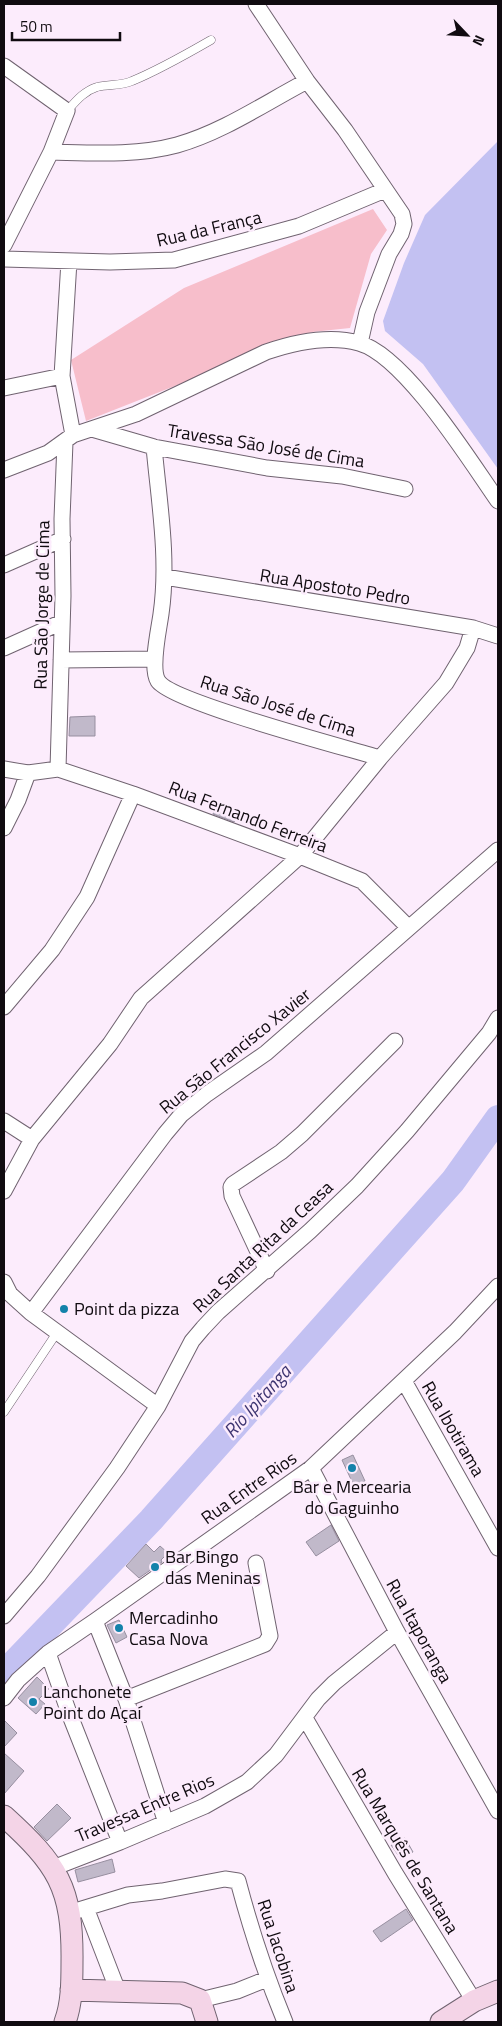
<svg xmlns="http://www.w3.org/2000/svg" width="502" height="2026" font-family="'Titillium Web',sans-serif">
	<rect width="100%" height="100%" fill="#fcecfc"/>
	<!-- grass -->
	<path fill="#f7becb" d="M373 209 387 230 371 254 350 328 312 332 86 421 71 360 184 288Z"/>
	<!-- water -->
	<path fill="#c3c1f2" d="M498 141V469L423 364 385 331 383 321 404 263 425 215Z"/>
	<g fill="none" stroke-linecap="round" stroke-linejoin="round">
		<!-- river -->
		<path stroke="#c3c1f2" stroke-width="26" d="M4 1673 151 1520 453 1181 498 1118"/>
	</g>
	<!-- building -->
	<path fill="#c1b9ca" stroke="#978fa0" d="M95 716V736H69L70 717Z
		M217 802 239 810 234 822 213 814Z
		M353 1455 365 1481 354 1486 342 1460Z
		M331 1525 339 1541 316 1556 306 1542Z
		M146 1544 154 1552 160 1546 168 1553 161 1560 162 1562 139 1578 126 1566Z
		M119 1620 127 1637 116 1643 107 1625Z
		M37 1677 49 1689 39 1699 45 1704 36 1714 18 1698Z
		M4 1720 17 1733 4 1747Z
		M4 1753 24 1771 4 1794Z
		M57 1804 71 1818 47 1841 34 1827Z
		M405 1838 413 1852 401 1859 391 1845Z
		M112 1859 115 1872 78 1882 75 1870Z
		M406 1909 413 1920 381 1942 373 1931Z"/>
	<g fill="none" stroke-linecap="round" stroke-linejoin="round">
		<!-- lane casing -->
		<g stroke="#706370" stroke-width="9">
			<path id="lane" d="M67 111C76 101 84 91 97 87 109 84 121 86 132 81 159 70 185 55 211 40
				M4 1412 58 1331"/>
		</g>
		<!-- street casing -->
		<g stroke="#706370" stroke-width="17">
			<path id="street" d="M256 4 307 81 345 130 402 214 404 224 401 234 389 254 367 312 360 343
				M4 66 67 111 51 152 4 245
				M51 152C93 153 136 156 177 145 223 132 265 103 307 81
				M4 259 110 262 174 260 299 226 385 190
				M69 261 62 376 73 435
				M4 388 62 376
				M92 429 154 447 267 468 342 476 405 489
				M154 447C159 502 169 559 161 614 159 629 150 668 158 681 171 702 347 748 380 758
				M4 470 48 453 73 435 136 414 266 352C295 342 330 335 359 343 405 356 470 461 498 501
				M4 565 63 539
				M165 577 473 628 498 636
				M4 648 62 622
				M61 660 155 659
				M4 769 28 773 58 769 133 794 300 856 362 881 409 928
				M58 769 63 596 62 519 65 442
				M4 828 18 800 28 773
				M4 1007 52 950 87 897 133 794
				M4 1121 32 1139
				M4 1191 32 1139 110 1044 141 998 300 856 380 758 446 683 467 648 473 628
				M267 1271 232 1196 231 1187 233 1184 281 1152 302 1134 395 1041
				M4 1282 10 1294 31 1313 158 1406
				M31 1313 165 1134 181 1115 207 1094 266 1053 498 850
				M404 1381 498 1548
				M311 1468 397 1632 498 1811
				M4 1616 38 1576 117 1468 158 1406 192 1341 203 1328 218 1312 310 1231 357 1186 407 1131 489 1033 498 1018
				M95 1621 126 1699 166 1823
				M48 1653 69 1713 120 1842
				M4 1698 18 1680 48 1653 95 1621 311 1468 455 1332 498 1286
				M126 1699 265 1644 270 1636 269 1631 256 1563
				M305 1718 395 1873 474 2001
				M53 1868 120 1842 205 1806 247 1782 276 1755 318 1699 334 1683 397 1632
				M86 1908 118 1991
				M69 1913 128 1895 162 1891 225 1879 238 1881C251 1930 266 1976 285 2022
				M200 2000 237 1991 267 1979"/>
		</g>
		<!-- secondary casing -->
		<g stroke="#706370" stroke-width="23">
			<path id="secondary" d="M4 1816C57 1864 73 1887 72 1962 72 1982 72 2003 65 2022
				M71 1990 182 1993 200 2000 207 2022
				M441 2022 474 2001 498 1991"/>
		</g>
		<!-- lane -->
		<use href="#lane" stroke="#fff" stroke-width="8"/>
		<!-- street -->
		<use href="#street" stroke="#fff" stroke-width="15"/>
		<!-- secondary -->
		<use href="#secondary" stroke="#f4d4e7" stroke-width="21"/>
	</g>
	<!-- markers -->
	<g fill="#1382aa" stroke="#fcecfc" stroke-width="2">
		<circle cx="64" cy="1309" r="5"/>
		<circle cx="352" cy="1468" r="5"/>
		<circle cx="155" cy="1567" r="5"/>
		<circle cx="119" cy="1628" r="5"/>
		<circle cx="33" cy="1702" r="5"/>
	</g>
	<g text-anchor="middle" stroke-width="5" stroke-linejoin="round" paint-order="stroke">
		<!-- street labels -->
		<g font-size="18" fill="#100b10" stroke="#fcecfc">
			<text transform="translate(209 229) rotate(-13)" y="6">Rua da França</text>
			<text transform="translate(266 446) rotate(9)" y="6">Travessa São José de Cima</text>
			<text transform="translate(335 587) rotate(9)" y="6">Rua Apostoto Pedro</text>
			<text transform="translate(42 605) rotate(-89)" y="6">Rua São Jorge de Cima</text>
			<text transform="translate(278 706) rotate(18)" y="6">Rua São José de Cima</text>
			<text transform="translate(248 817) rotate(21)" y="6">Rua Fernando Ferreira</text>
			<text transform="translate(235 1051) rotate(-39)" y="6">Rua São Francisco Xavier</text>
			<text transform="translate(263 1247) rotate(-43)" y="6">Rua Santa Rita da Ceasa</text>
			<text transform="translate(453 1429) rotate(60)" y="6">Rua Ibotirama</text>
			<text transform="translate(249 1488) rotate(-35)" y="6">Rua Entre Rios</text>
			<text transform="translate(419 1631) rotate(61)" y="6">Rua Itaporanga</text>
			<text transform="translate(145 1808) rotate(-23)" y="6">Travessa Entre Rios</text>
			<text transform="translate(405 1851) rotate(59)" y="6">Rua Marquês de Santana</text>
			<text transform="translate(278 1946) rotate(72)" y="6">Rua Jacobina</text>
		</g>
		<!-- poi labels -->
		<g font-size="18" fill="#100b10" stroke="#fcecfc" text-anchor="start">
			<text x="74" y="1315">Point da pizza</text>
			<text x="352" y="1493" text-anchor="middle">Bar e Mercearia<tspan x="352" dy="21">do Gaguinho</tspan></text>
			<text x="165" y="1563">Bar Bingo<tspan x="165" dy="21">das Meninas</tspan></text>
			<text x="129" y="1624">Mercadinho<tspan x="129" dy="21">Casa Nova</tspan></text>
			<text x="43" y="1698">Lanchonete<tspan x="43" dy="21">Point do Açaí</tspan></text>
		</g>
		<!-- water labels -->
		<g font-size="19" font-style="italic" fill="#3e3571" stroke="#fcecfc">
			<text transform="translate(257 1401) rotate(-48)" y="7">Rio Ipitanga</text>
		</g>
	</g>
	<!-- border -->
	<rect width="502" height="2026" fill="none" stroke="#100b10" stroke-width="10"/>
	<!-- north arrow -->
	<g transform="translate(467 35) rotate(115)" stroke="#fcecfc" stroke-width="4" paint-order="stroke">
	<path d="M0-4L9 19L0 12L-9 19Z" fill="#100b10"/>
	<text y="-8" font-size="14" font-weight="bold" text-anchor="middle" fill="#100b10">N</text>
	</g>
	<!-- scale -->
	<path d="M12 32v8h108v-8" fill="none" stroke="#100b10" stroke-width="2.5"/>
	<text x="20" y="32" font-size="15" fill="#100b10" stroke="#fcecfc" stroke-width="4" paint-order="stroke">50 m</text>
</svg>
